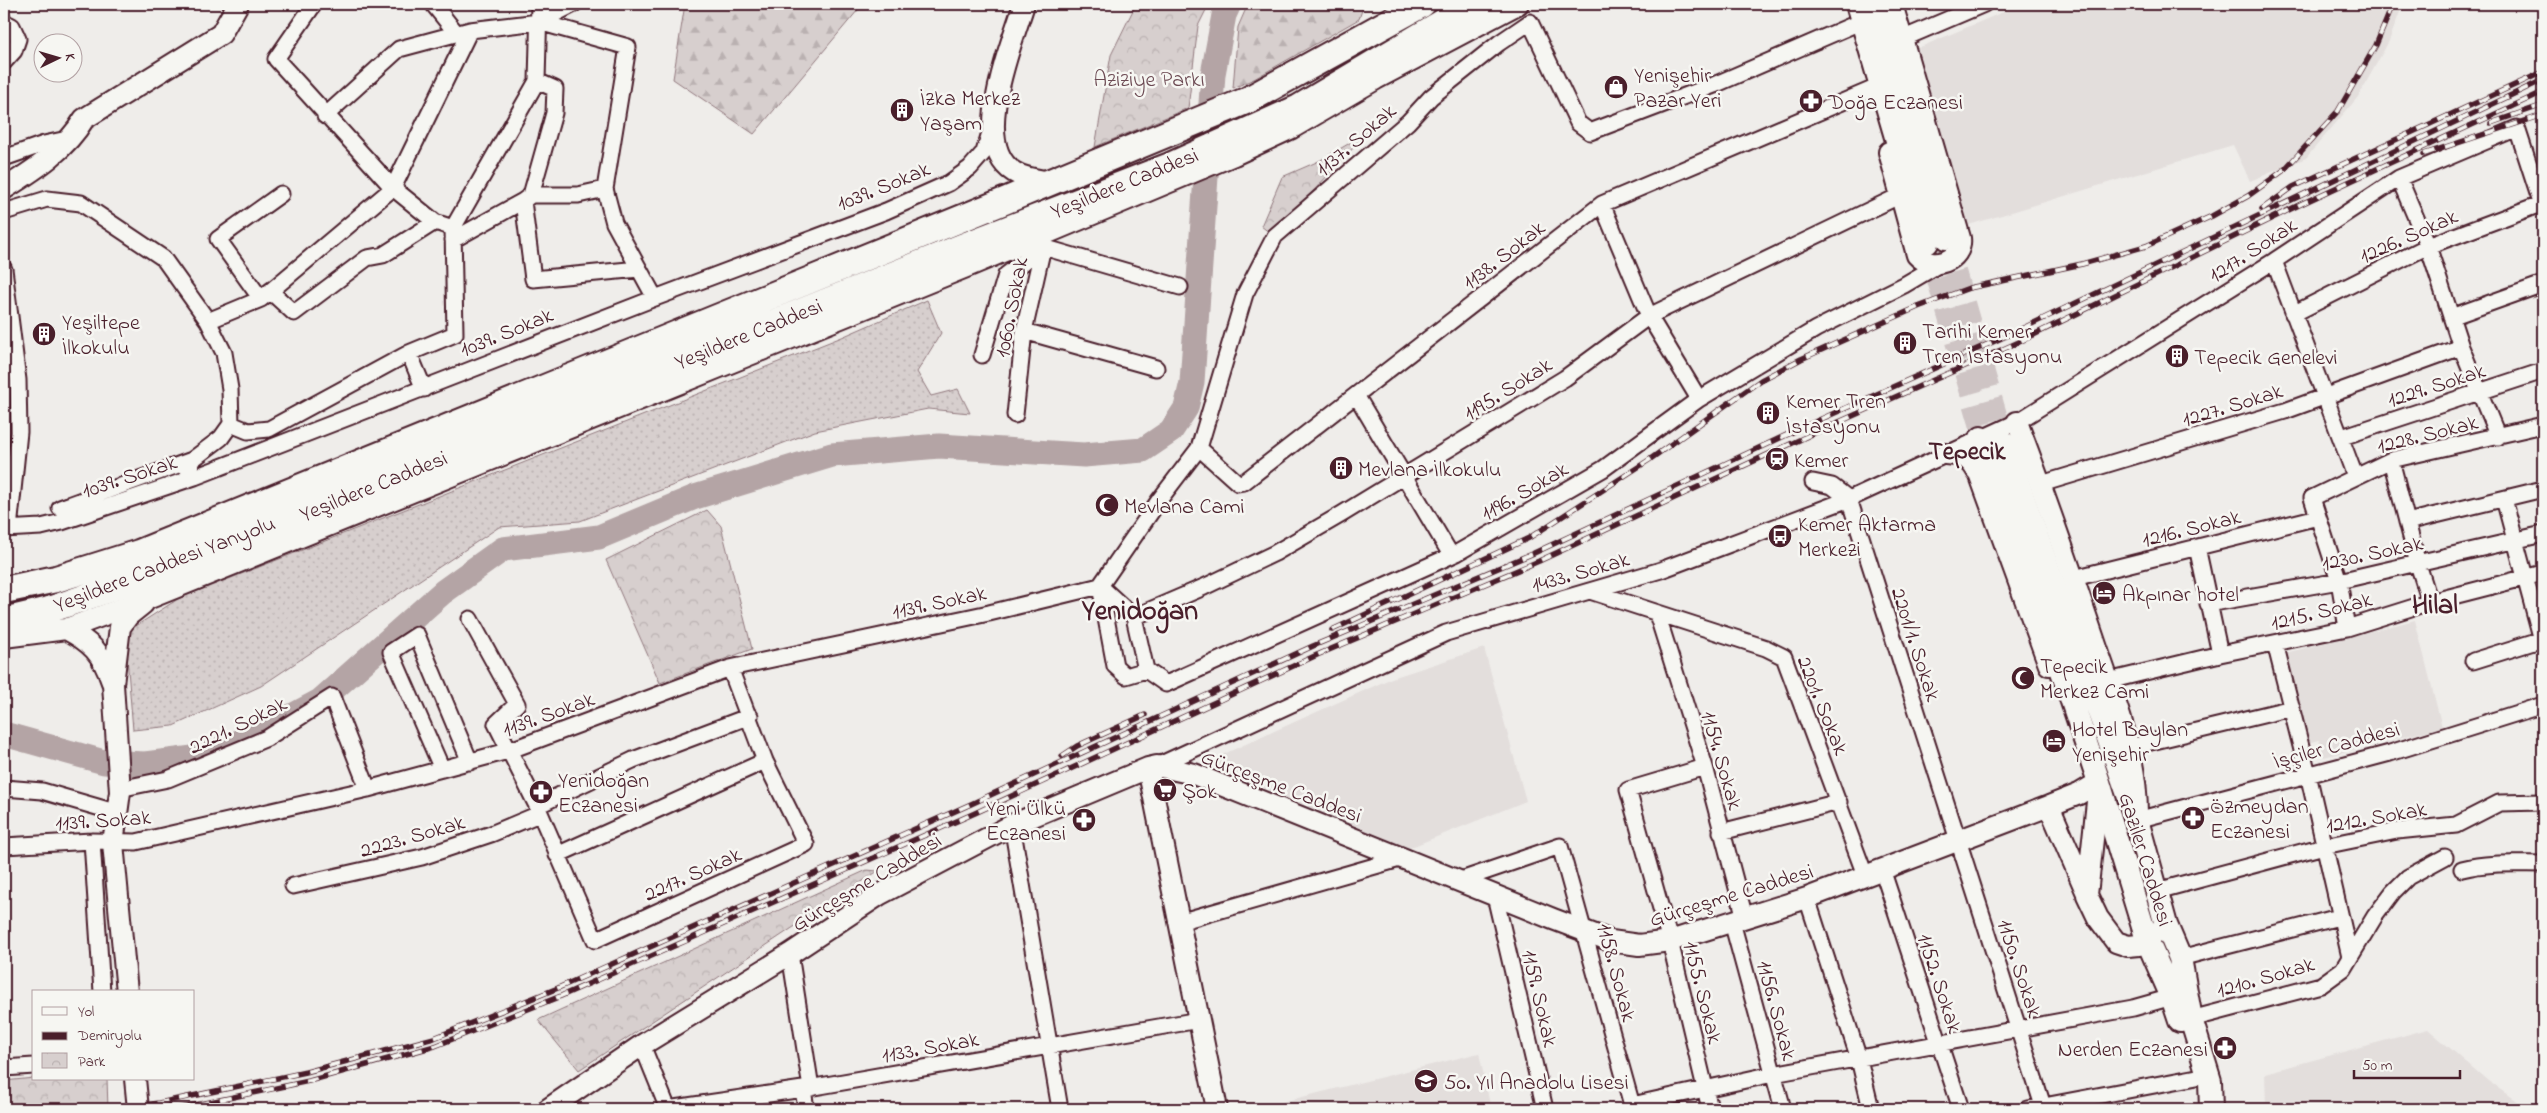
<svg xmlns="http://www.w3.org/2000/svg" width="2547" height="1113" font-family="'Indie Flower',sans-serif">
	<defs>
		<pattern id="grass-dots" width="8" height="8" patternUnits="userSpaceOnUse" patternTransform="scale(1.25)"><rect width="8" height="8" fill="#d7cfce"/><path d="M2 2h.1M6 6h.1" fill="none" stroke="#bab1b1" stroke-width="1.8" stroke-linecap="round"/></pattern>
		<pattern id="forest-firs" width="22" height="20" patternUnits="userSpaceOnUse" patternTransform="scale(1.25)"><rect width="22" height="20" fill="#d7cfce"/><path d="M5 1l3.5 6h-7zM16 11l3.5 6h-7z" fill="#bab1b1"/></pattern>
		<pattern id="park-crowns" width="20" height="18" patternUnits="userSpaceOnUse" patternTransform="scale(1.25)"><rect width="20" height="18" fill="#d7cfce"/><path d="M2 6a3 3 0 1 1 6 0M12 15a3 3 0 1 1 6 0" fill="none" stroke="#bab1b1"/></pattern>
	</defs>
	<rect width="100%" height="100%" fill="#efedea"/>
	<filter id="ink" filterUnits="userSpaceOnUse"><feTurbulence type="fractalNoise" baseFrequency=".02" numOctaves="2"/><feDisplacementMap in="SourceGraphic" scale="10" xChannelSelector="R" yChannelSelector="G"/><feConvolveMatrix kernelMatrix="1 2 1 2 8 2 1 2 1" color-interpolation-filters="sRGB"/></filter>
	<g filter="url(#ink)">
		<!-- built -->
		<path fill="#e3dedc" d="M2022 4H2403L2389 41 2358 97 2306 158 2250 181 2233 145 1962 227 1918 48Z
			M2415 620 2442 727 2324 757 2319 740 2307 743 2285 653Z
			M1484 648 1526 801 1409 848 1204 763 1392 678Z
			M2428 1029 2488 1081 2522 1105H2543V1109H2266L2265 1073Z
			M1479 1053 1491 1109H1254Z"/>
		<!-- grass -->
		<path fill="url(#grass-dots)" stroke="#90777c" d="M927 300 941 333 917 372 931 396 958 389 970 413 928 409 815 431 580 521 499 527 261 686 173 726 133 730 125 633 178 599 842 337Z"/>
		<!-- forest -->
		<path fill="url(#forest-firs)" stroke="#90777c" d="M685 4H863L754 134 673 79Z
			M1248 4H1364L1359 19 1254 79 1233 88 1238 27Z"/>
		<!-- park -->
		<path fill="url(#park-crowns)" stroke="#90777c" d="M1136 4H1209L1198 26 1188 108 1095 147 1111 55Z
			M1367 133 1317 187 1270 233 1261 226 1282 177 1319 161Z
			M707 510 721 526 752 649 660 683 606 560Z
			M867 870 878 871 579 1070 538 1020Z
			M34 1078 107 1079 108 1109H4V1081Z"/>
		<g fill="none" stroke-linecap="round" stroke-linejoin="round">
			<!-- river -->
			<path stroke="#b4a4a5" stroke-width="25" d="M4 734 104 762 145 764 201 757 260 733 320 701 443 592 503 549 599 537 695 497 832 455 939 446 1084 455 1143 450 1171 431 1186 408 1192 382 1213 74 1224 15 1229 4"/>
			<!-- primary-tunnel -->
			<path stroke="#cec4c4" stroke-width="22" stroke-dasharray="22 11" stroke-linecap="butt" d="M1946 240 2004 443
				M1928 246 1987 447"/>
			<!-- street casing -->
			<g stroke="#4a1f2b" stroke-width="19">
				<path id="street" d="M314 4 276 59 393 188 435 222 453 228
					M433 4 457 34
					M4 22 12 26 18 39 14 51 4 62
					M539 22 574 4
					M1902 39 1984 4
					M325 116 399 49 470 30 539 22 628 47 605 189 614 223 655 298
					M4 158 44 144 72 138
					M2399 178 2428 246 2461 347 2498 437
					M605 189 578 195H531L523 201 533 279 639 269
					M531 195 554 113 555 89 537 81
					M1602 204 1649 316 1699 399
					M4 212 47 199 81 203 163 258 208 321 224 353 230 389 231 424 221 438 192 460 187 480
					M453 240 523 201
					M1043 247 1180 287
					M2274 261 2355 476
					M4 269 18 380 19 432 9 529
					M270 291 294 313 367 258 383 255 435 222
					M261 299 218 239 281 194
					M2293 314 2428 246 2543 203
					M2451 317 2543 284
					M208 321 261 299 393 188 470 30
					M1024 331 1156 368
					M982 355 1006 275 1043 247
					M424 389 409 353 455 334 453 228 537 81 539 4
					M1356 395 1451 555
					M1015 415 1024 331 1043 247
					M231 424 248 431 269 429 409 353
					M2342 437 2543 371
					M1199 448 1238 483 1244 482 1602 204 1873 89
					M2391 460 2418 564 2430 602
					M1813 482 1832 486 1849 499 2044 1109
					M2041 484 2285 411 2461 347
					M2504 499 2543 644
					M60 508 192 460
					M2407 522 2543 489
					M4 529 41 527 62 522 195 477 655 298 886 211 949 183 970 168 984 152 992 126
					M2197 547 2220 654
					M2074 578 2318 517
					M1590 591 1766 648 1784 657 1865 875
					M2208 604 2339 581 2543 534
					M1657 614 1705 767 1745 918
					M1134 617 1204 587 1275 553 1342 514 1565 378 1649 316 1901 195
					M470 619 517 704 496 724 537 806 595 940 806 844 765 761 730 668
					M2347 628 2339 581 2312 498 2391 460 2543 425
					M2275 643 2308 774 2350 957
					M2473 661 2543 639
					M1146 670 1134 617 1100 586 1160 499 1199 448 1245 294 1275 236 1408 122 1431 97 1499 43 1530 22 1578 123 1590 132 1714 85 1853 25
					M1146 670 1166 684 1457 553 1603 469 1699 399 1816 329 1904 285 1943 262
					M2108 681 2220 654 2347 628 2430 602 2543 573
					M2130 747 2292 708
					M1157 766 1446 633 1661 570 1849 499 2017 422 2274 261 2399 178 2517 128 2543 208
					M1705 767 1628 790 1670 941 1710 1109
					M442 769 391 652 417 635 470 762
					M4 788 42 791 118 813
					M120 792 124 788 168 779 267 738 332 697 368 789
					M537 806 633 760 750 716
					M2137 820 2390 753 2543 705
					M1012 825 1060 1109
					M1721 832 1839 802
					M92 841 102 992
					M4 846 92 841 136 842 368 789 508 751 730 668 989 613 1100 586 1115 666 1126 676 1146 670
					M557 855 765 761
					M1882 869 1961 1109
					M2462 869C2488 862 2516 864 2543 864
					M1458 881 1560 846 1633 1109
					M293 886 422 857 491 834 539 814
					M2157 891 2324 846 2397 831 2456 825 2499 803 2543 802
					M1495 896 1545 1109
					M1807 898 1859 1059 1871 1109
					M1179 922 1403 858
					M1732 922 1783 1109
					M790 954 811 1088
					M2180 958 2339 917
					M2191 1019 2321 985 2343 969 2375 916 2393 892 2408 877 2445 857
					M642 1045 668 1109
					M4 1068 34 1066
					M803 1089 806 1109
					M1632 1105 1773 1074 2133 1008 2172 997
					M667 1109 803 1089 1199 1020
					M2028 1109 2197 1077"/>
			</g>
			<!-- secondary casing -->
			<g stroke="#4a1f2b" stroke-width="24">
				<path id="secondary" d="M1024 4C1012 44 969 144 1014 172 1025 179 1039 180 1051 182
					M1889 152 1917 255C1932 272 1963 261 1960 238L1892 4
					M4 189C34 170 65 151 84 119L221 34 238 4
					M2017 422C2046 497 2072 574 2098 651 2116 704 2137 756 2137 813
					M1981 437 1972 446V454L2049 665
					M1945 454C1962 455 1968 456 1977 471
					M66 629C92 643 102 653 112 682
					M4 637 66 629 150 598 969 266 1234 155 1292 128 1376 79 1518 4
					M1148 768 1217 1109
					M2099 783 2087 895 2098 918 2116 942 2128 946 2139 945 2158 931
					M2086 891 2049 806 2079 794 2099 782
					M127 992 113 843 120 792 113 684 120 627 128 616 143 604
					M548 1109 642 1045 790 954 879 895 1012 825 1148 768 1157 766 1194 774 1553 919 1611 941 1639 945 1670 941 1807 898 2049 806"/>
			</g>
			<!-- primary casing -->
			<g stroke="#4a1f2b" stroke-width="26">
				<path id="primary" d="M1857 4 1927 243
					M1877 4 1946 238
					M2004 443 2137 820 2166 925 2180 958 2191 1019 2210 1081 2211 1109
					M1987 447 2099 782 2147 940 2172 997 2180 1021"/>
			</g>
			<!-- highway casing -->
			<g stroke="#4a1f2b" stroke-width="30">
				<path id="highway" d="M4 590 56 579 139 553 1007 200 1248 100 1422 4
					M4 621 46 611 158 572 964 246 1170 166 1299 108 1474 4"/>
			</g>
			<!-- street -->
			<use href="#street" stroke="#f6f6f2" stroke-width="15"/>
			<!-- secondary -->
			<use href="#secondary" stroke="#f6f6f2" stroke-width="20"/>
			<!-- primary -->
			<use href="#primary" stroke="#f6f6f2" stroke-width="22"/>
			<!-- highway -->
			<use href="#highway" stroke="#f6f6f2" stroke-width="26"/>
			<!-- rail casing -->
			<g stroke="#4a1f2b" stroke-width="5.5">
				<path id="rail" d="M2491 123 2543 105
					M2424 154 2543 115
					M2262 209 2293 187 2543 72
					M1332 630 1529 538 1649 460 1761 380 1801 359 1918 307 1969 288 2082 264 2146 246 2212 216 2248 196 2284 170 2338 111 2376 45 2393 4
					M1062 756 1077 746 1145 715
					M113 1109 159 1103 306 1072 434 1038 558 988 971 804 1313 646 1534 553 1808 425 2015 332 2543 80
					M177 1109 309 1081 435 1046 561 996 975 813 1317 655 1539 561 1812 434 2019 342 2301 204 2543 92"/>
			</g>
			<!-- rail -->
			<use href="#rail" stroke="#f6f6f2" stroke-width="4" stroke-dasharray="11" stroke-linecap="butt"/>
			<!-- secondary-bridge casing -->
			<g stroke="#4a1f2b" stroke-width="24" stroke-linecap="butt">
				<path id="secondary-bridge" d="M135 1079 138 1109"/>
			</g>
			<!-- secondary-bridge -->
			<use href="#secondary-bridge" stroke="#f6f6f2" stroke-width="20"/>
		</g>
	</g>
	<!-- icons -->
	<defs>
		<g id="shop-disc" transform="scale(1.25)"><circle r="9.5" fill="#4a1f2b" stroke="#f6f6f2"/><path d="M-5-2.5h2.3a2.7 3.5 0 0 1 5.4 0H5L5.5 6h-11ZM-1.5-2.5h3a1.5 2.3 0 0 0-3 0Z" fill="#fff"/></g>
		<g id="pharmacy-disc" transform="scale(1.25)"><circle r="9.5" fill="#4a1f2b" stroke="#f6f6f2"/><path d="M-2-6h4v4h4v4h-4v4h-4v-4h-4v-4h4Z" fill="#fff"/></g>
		<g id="building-disc" transform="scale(1.25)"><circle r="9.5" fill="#4a1f2b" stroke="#f6f6f2"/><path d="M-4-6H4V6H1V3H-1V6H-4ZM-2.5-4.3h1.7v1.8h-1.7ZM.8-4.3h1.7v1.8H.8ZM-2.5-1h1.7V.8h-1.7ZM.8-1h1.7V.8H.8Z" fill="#fff"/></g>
		<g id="station-disc" transform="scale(1.25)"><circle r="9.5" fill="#4a1f2b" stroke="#f6f6f2"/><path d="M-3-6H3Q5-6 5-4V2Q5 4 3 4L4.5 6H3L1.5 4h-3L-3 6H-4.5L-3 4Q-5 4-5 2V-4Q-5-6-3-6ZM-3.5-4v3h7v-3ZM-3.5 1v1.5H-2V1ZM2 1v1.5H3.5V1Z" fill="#fff"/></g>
		<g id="mosque-disc" transform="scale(1.25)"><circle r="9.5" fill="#4a1f2b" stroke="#f6f6f2"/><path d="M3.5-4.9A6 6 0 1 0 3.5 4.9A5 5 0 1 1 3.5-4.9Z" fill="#fff"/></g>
		<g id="bus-disc" transform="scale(1.25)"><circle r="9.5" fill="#4a1f2b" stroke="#f6f6f2"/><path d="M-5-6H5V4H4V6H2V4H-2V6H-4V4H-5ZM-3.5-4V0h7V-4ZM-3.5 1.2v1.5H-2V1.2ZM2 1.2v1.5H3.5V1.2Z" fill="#fff"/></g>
		<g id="hotel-disc" transform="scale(1.25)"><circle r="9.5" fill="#4a1f2b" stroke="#f6f6f2"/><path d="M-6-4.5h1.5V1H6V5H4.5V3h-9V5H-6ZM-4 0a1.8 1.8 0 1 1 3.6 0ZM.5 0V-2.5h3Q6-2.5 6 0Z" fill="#fff"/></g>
		<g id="supermarket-disc" transform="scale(1.25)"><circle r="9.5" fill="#4a1f2b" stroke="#f6f6f2"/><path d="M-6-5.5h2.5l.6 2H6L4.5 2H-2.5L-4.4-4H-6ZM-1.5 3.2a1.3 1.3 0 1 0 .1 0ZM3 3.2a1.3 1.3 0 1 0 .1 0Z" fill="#fff"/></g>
		<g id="school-disc" transform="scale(1.25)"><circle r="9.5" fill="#4a1f2b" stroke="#f6f6f2"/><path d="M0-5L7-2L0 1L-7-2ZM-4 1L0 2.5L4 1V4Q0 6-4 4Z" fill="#fff"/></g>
	</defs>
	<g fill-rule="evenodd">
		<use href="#shop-disc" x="1616" y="87"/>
		<use href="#pharmacy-disc" x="1811" y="101"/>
		<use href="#building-disc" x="902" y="110"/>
		<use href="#building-disc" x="44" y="334"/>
		<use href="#building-disc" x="1905" y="343"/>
		<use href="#building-disc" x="2177" y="356"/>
		<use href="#building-disc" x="1768" y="413"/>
		<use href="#station-disc" x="1777" y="459"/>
		<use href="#building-disc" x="1341" y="468"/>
		<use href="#mosque-disc" x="1107" y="505"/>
		<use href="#bus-disc" x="1780" y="536"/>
		<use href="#hotel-disc" x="2104" y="593"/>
		<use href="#mosque-disc" x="2023" y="678"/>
		<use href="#hotel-disc" x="2054" y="741"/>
		<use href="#supermarket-disc" x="1165" y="790"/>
		<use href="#pharmacy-disc" x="541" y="792"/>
		<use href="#pharmacy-disc" x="2193" y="818"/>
		<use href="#pharmacy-disc" x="1084" y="820"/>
		<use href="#pharmacy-disc" x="2225" y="1048"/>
		<use href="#school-disc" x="1426" y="1081"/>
	</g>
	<g text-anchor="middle" stroke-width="5" stroke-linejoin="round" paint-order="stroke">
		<!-- poi labels -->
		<g font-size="22" fill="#4a1f2b" stroke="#f6f6f2" text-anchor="start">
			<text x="1634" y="82">Yenişehir<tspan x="1634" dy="25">Pazar Yeri</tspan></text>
			<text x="920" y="105">İzka Merkez<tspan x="920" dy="25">Yaşam</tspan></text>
			<text x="1828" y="109">Doğa Eczanesi</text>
			<text x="62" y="329">Yeşiltepe<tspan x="62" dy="25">İlkokulu</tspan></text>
			<text x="1922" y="338">Tarihi Kemer<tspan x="1922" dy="25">Tren İstasyonu</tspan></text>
			<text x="2194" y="364">Tepecik Genelevi</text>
			<text x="1786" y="408">Kemer Tren<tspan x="1786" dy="25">İstasyonu</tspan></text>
			<text x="1794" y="467">Kemer</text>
			<text x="1358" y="476">Mevlana İlkokulu</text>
			<text x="1124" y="513">Mevlana Cami</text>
			<text x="1798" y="531">Kemer Aktarma<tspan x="1798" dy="25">Merkezi</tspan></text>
			<text x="2122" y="601">Akpınar hotel</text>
			<text x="2040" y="673">Tepecik<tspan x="2040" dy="25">Merkez Cami</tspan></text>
			<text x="2072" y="736">Hotel Baylan<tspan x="2072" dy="25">Yenişehir</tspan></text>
			<text x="558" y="787">Yenidoğan<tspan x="558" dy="25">Eczanesi</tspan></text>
			<text x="1182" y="798">Şok</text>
			<text x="2210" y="813">Özmeydan<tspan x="2210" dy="25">Eczanesi</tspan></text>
			<text x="1066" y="815" text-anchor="end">Yeni Ülkü<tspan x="1066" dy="25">Eczanesi</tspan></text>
			<text x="2208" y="1056" text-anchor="end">Nerden Eczanesi</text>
			<text x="1444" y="1089">50. Yıl Anadolu Lisesi</text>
		</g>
		<!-- park labels -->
		<g font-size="22" fill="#6d4b54" stroke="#f6f6f2">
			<text x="1149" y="86">Aziziye Parkı</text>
		</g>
		<!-- street labels -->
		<g font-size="22" fill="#4a1f2b" stroke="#f6f6f2">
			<text transform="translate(1355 139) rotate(-41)" y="8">1137. Sokak</text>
			<text transform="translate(1124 182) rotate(-22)" y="8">Yeşildere Caddesi</text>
			<text transform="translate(883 185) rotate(-22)" y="8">1039. Sokak</text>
			<text transform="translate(2408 235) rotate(-24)" y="8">1226. Sokak</text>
			<text transform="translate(2252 249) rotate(-33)" y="8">1217. Sokak</text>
			<text transform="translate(1503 254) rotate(-38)" y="8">1138. Sokak</text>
			<text transform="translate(1010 307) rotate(-79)" y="8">1060. Sokak</text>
			<text transform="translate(506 331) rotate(-22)" y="8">1039. Sokak</text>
			<text transform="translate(748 333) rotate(-22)" y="8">Yeşildere Caddesi</text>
			<text transform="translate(2436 384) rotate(-18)" y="8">1229. Sokak</text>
			<text transform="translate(1507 388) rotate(-32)" y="8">1195. Sokak</text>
			<text transform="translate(2232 404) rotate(-17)" y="8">1227. Sokak</text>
			<text transform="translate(2427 433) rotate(-14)" y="8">1228. Sokak</text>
			<text transform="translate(129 475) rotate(-18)" y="8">1039. Sokak</text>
			<text transform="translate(373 485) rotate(-22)" y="8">Yeşildere Caddesi</text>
			<text transform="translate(1524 490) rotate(-30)" y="8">1196. Sokak</text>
			<text transform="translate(2191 527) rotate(-14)" y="8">1216. Sokak</text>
			<text transform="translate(2372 552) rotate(-12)" y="8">1230. Sokak</text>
			<text transform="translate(164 563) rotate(-21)" y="8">Yeşildere Caddesi Yanyolu</text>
			<text transform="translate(1580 571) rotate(-16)" y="8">1433. Sokak</text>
			<text transform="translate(939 601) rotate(-12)" y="8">1139. Sokak</text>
			<text transform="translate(2321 610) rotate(-14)" y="8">1215. Sokak</text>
			<text transform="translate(1917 644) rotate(72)" y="8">2201/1. Sokak</text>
			<text transform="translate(1824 705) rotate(68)" y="8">2201. Sokak</text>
			<text transform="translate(548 713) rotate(-20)" y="8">1139. Sokak</text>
			<text transform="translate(237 724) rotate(-26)" y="8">2221. Sokak</text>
			<text transform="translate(2336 744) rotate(-15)" y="8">İşçiler Caddesi</text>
			<text transform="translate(1723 760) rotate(74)" y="8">1154. Sokak</text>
			<text transform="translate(1282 785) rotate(21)" y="8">Gürçeşme Caddesi</text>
			<text transform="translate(2376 816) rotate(-10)" y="8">1212. Sokak</text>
			<text transform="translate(103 819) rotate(-4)" y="8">1139. Sokak</text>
			<text transform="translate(412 835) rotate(-16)" y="8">2223. Sokak</text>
			<text transform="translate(2147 859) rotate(73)" y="8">Gaziler Caddesi</text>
			<text transform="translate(692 873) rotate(-24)" y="8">2217. Sokak</text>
			<text transform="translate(866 881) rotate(-31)" y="8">Gürçeşme Caddesi</text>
			<text transform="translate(1731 894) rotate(-17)" y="8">Gürçeşme Caddesi</text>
			<text transform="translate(2021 968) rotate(72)" y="8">1150. Sokak</text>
			<text transform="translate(1618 972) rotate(75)" y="8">1158. Sokak</text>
			<text transform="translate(2265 976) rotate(-16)" y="8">1210. Sokak</text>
			<text transform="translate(1941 983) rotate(72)" y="8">1152. Sokak</text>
			<text transform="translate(1704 992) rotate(76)" y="8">1155. Sokak</text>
			<text transform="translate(1541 998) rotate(77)" y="8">1159. Sokak</text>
			<text transform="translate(1778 1010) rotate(75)" y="8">1156. Sokak</text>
			<text transform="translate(930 1046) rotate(-10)" y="8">1133. Sokak</text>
		</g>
		<!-- quarter labels -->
		<g font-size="25" font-weight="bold" fill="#4a1f2b" stroke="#f6f6f2">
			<text x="1967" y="459">Tepecik</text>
		</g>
		<!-- district labels -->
		<g font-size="28" font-weight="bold" fill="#4a1f2b" stroke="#f6f6f2">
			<text x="2435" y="613">Hilal</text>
			<text x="1140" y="619">Yenidoğan</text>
		</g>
	</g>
	<!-- margin -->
	<rect width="2547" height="1113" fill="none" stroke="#f6f6f2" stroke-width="20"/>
	<rect x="10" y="10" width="2527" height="1093" fill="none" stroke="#4a1f2b" stroke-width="2" filter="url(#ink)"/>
	<!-- legend -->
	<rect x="32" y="990" width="162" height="90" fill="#f6f6f2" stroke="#b1a0a2"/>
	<rect x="42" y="1007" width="25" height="8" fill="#f6f6f2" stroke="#b1a0a2"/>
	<text x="78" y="1016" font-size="15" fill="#4a1f2b">Yol</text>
	<rect x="42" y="1032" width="25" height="8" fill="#4a1f2b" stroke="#b1a0a2"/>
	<text x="78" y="1040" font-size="15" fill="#4a1f2b">Demiryolu</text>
	<rect x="42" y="1053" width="25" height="15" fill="url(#park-crowns)" stroke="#b1a0a2"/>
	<text x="78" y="1066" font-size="15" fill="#4a1f2b">Park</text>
	<!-- north arrow -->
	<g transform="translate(58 58) rotate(85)"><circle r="24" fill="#f6f6f2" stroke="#b1a0a2"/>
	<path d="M0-4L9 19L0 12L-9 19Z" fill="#4a1f2b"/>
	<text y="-8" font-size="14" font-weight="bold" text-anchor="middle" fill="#4a1f2b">K</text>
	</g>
	<!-- scale -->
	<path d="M2354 1070v8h106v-8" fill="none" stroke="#4a1f2b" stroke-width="2.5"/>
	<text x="2362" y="1070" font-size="15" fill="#4a1f2b" stroke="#f6f6f2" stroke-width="4" paint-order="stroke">50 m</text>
</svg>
